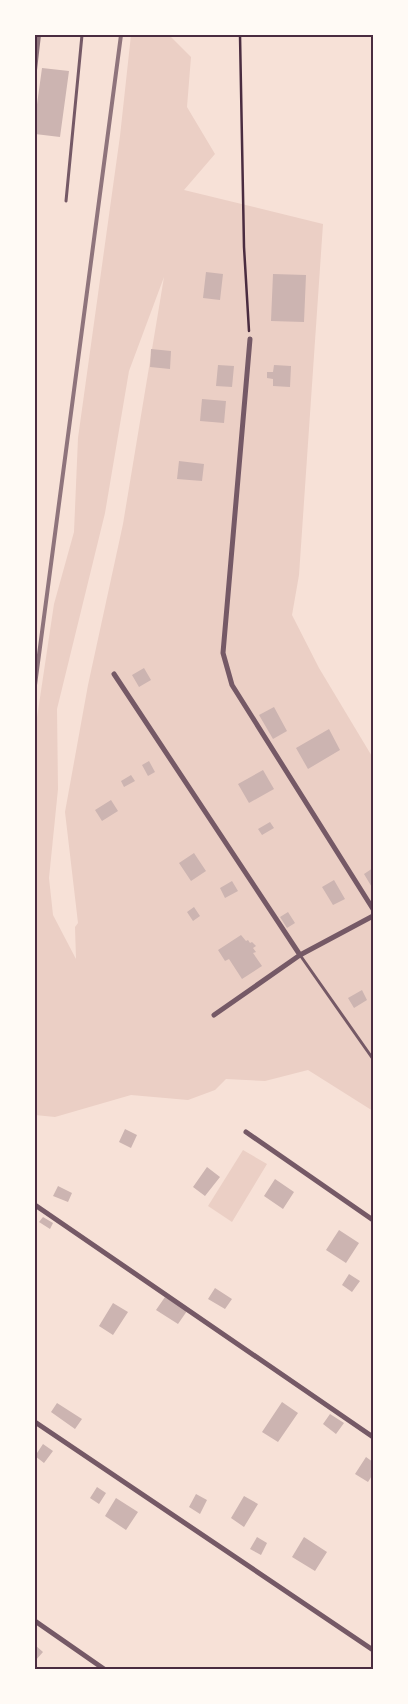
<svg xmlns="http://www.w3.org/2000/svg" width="408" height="1704" font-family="'Source Sans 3',sans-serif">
	<rect width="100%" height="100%" fill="#f7e1d7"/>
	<!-- green -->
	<path fill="#ebcfc5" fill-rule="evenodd" d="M131 35H169L191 57 187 107 215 154 184 190 323 224 299 575 292 615 319 668 373 758V1111L308 1070 265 1081 226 1079 215 1090 188 1100 131 1095 55 1117 35 1115V731L54 604 74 532 78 438 120 136ZM164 277 123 524 88 685 65 812 78 923 75 927 76 959 53 915 49 878 58 789 57 709 105 513 129 371Z
		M243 1150 267 1164 232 1222 208 1206Z"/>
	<!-- building -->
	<path fill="#ccb4b1" d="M42 68 69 71 60 137 35 134V119Z
		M206 272 223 274 220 300 203 298Z
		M273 274 306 275 304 322 271 321Z
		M151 349 171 351 170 369 150 367Z
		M218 365 234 366 232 387 216 386Z
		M274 365 291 366 290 387 273 386V379L267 378V372H273Z
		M202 399 226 401 224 423 200 421Z
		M179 461 204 464 202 481 177 479Z
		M144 668 151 680 139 687 132 675Z
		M274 707 287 731 273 739 259 715Z
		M329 729 340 750 308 769 296 748Z
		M149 761 155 772 148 776 142 765Z
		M263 770 274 789 249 803 238 784Z
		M131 775 135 781 124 787 121 781Z
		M111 800 118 811 102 821 95 810Z
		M270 822 274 828 262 835 258 829Z
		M194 853 206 871 191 881 179 863Z
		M373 868V889L364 874Z
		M334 880 345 899 333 905 322 887Z
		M232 881 238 891 225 898 220 888Z
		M194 907 200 916 193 921 187 912Z
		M288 912 295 923 287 928 280 917Z
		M241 935 246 941 248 940 250 943 252 942 256 946 253 948 256 952 253 953 262 966 242 979 229 959 225 961 218 950Z
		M362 990 367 1000 354 1008 348 998Z
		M125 1129 137 1135 131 1148 119 1142Z
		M207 1167 220 1177 205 1196 193 1187Z
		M275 1179 294 1192 283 1209 264 1196Z
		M58 1186 72 1193 68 1202 53 1196Z
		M43 1217 53 1223 50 1229 39 1222Z
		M339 1230 359 1243 346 1263 326 1250Z
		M349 1274 360 1281 352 1292 342 1285Z
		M215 1288 232 1299 225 1309 208 1299Z
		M165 1297 187 1311 178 1324 156 1310Z
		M113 1303 128 1312 113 1335 99 1326Z
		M282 1402 298 1413 278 1442 262 1432Z
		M57 1403 82 1419 75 1429 51 1412Z
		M330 1414 344 1423 336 1434 323 1424Z
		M43 1444 53 1451 44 1463 35 1456Z
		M366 1457 373 1462V1474L368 1482 355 1474Z
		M97 1487 106 1493 99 1504 90 1498Z
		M196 1494 207 1500 200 1514 189 1507Z
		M244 1496 258 1504 244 1527 231 1518Z
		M116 1498 138 1512 126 1530 105 1516Z
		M257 1537 267 1543 261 1555 250 1549Z
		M304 1537 327 1552 315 1571 292 1557Z
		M35 1645 43 1652 35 1661Z"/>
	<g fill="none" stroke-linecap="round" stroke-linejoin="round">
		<!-- path -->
		<path stroke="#4a2c40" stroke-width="2.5" d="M240 35 244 247 249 331"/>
		<!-- service -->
		<path stroke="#755966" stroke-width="3" d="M66 201 82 35
			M300 955 373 1059"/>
		<!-- minor -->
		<path stroke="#755966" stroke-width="5" d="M250 339 223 653 232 685 373 909
			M114 674 300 955
			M214 1015 300 955 373 916
			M246 1132 373 1220
			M35 1205 373 1437
			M35 1422 373 1650
			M35 1621 104 1669"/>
		<!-- rail -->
		<path stroke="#8f747c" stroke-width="4" d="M35 70 39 35
			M35 685 121 35"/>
	</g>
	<!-- border -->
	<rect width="408" height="1704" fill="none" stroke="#fffaf5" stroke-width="72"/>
	<rect x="36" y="36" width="336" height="1632" fill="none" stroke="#4a2c40" stroke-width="2"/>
</svg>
